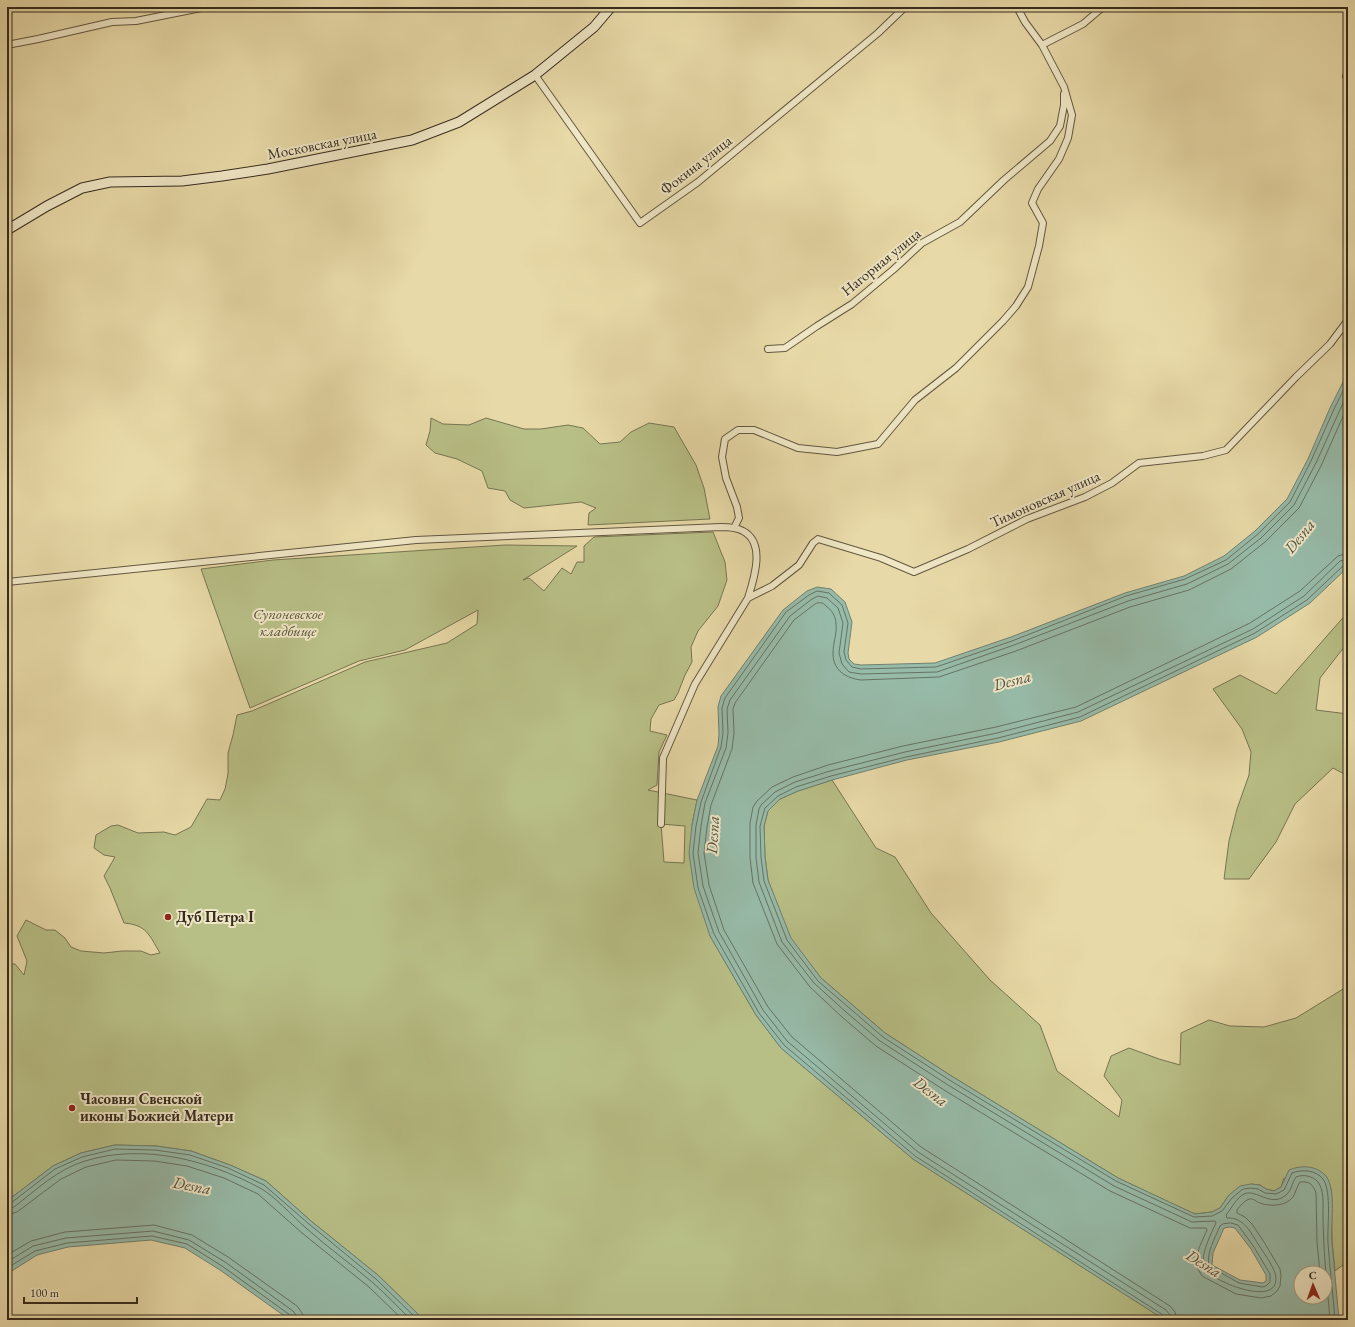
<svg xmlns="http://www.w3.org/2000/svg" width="1355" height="1327" font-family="'EB Garamond',serif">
	<rect width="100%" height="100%" fill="#e8daa8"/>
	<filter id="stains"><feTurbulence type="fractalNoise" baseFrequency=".005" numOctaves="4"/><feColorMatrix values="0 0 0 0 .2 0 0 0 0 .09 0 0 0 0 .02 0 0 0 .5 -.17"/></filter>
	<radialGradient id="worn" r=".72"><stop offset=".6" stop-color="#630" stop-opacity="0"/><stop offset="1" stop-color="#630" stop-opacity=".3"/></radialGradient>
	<!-- green -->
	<path fill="#b8bf86" stroke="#777552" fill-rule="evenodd" d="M431 418 443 424 469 425 486 418 524 429H541L568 425 583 428 600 444 620 442 631 432 649 423 674 427 696 465 704 488 710 519 588 525 589 513 596 508 581 502 524 508 510 500 505 491 488 488 482 471 457 459 435 453 426 445 430 431Z
		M713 532 725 562 727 580 718 606 698 631 691 647 692 662 685 675 678 693 674 700 659 705 651 719 650 731 667 735 659 752 657 785 648 790 697 800 692 825 710 936 756 1015 781 1048 913 1159 1165 1320H424L379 1276 311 1221 266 1181 230 1165 191 1151 156 1146 115 1145 81 1153 53 1166 7 1201V964H15L24 975 27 961 17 936 26 920 46 930H55L65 938 71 947 81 951 104 953 122 951H141L151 955 160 953C149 935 147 925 124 923L110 888 104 876 115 857 104 855 94 848 96 835 111 826 118 825 138 833 164 832 175 835 191 827 207 799 220 800 225 789 228 774V753L233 735 237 715 252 711 365 662 447 643 477 624 478 610 405 650 359 661 250 708 201 569 273 560 505 545 577 546 523 580 529 578 544 591 562 568 571 574 577 562H584V546L594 537ZM661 824 685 826 684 863 664 862Z
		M1348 612V642L1320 678 1316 710 1348 714V776L1333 768 1295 804 1276 842 1249 879H1224L1229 841 1237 809 1249 775 1251 752 1242 729 1213 689 1240 675 1276 694Z
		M832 780 876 848 895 857 931 913 990 980 1040 1025 1057 1071 1119 1117 1122 1100 1104 1076 1111 1056 1129 1048 1159 1059 1180 1065 1181 1033 1209 1020 1230 1026 1264 1027 1296 1018 1348 986V1261L1335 1271 1332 1241 1331 1189 1284 1178 1281 1187 1274 1191 1266 1189 1260 1185 1251 1184 1229 1195 1220 1208 1212 1212 1195 1214 1179 1207 1118 1178 953 1077 885 1033 821 978 790 938 768 880 765 857 764 826 768 811 780 799 798 791Z"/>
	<!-- water -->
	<path fill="#97bba9" stroke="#708171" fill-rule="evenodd" d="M1348 372V567L1310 603 1257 637 1081 721 999 742 907 760 832 780 798 791 780 799 768 811 764 826 765 857 768 880 791 938 821 978 885 1033 953 1077 1118 1178 1195 1214 1212 1212 1220 1208 1229 1195 1240 1186 1251 1184 1260 1185 1266 1189 1274 1191 1281 1187 1289 1170C1301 1165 1316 1165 1326 1176 1337 1191 1330 1225 1332 1243 1334 1269 1337 1294 1339 1320H1165L913 1159 781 1048 756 1015 710 936 694 888 689 853 692 825 697 800 718 746 719 734 718 707 721 696 783 610 807 591 817 587 831 589 845 602 852 622 848 653 849 659 854 664 861 665 935 663 1011 637 1125 593 1184 576 1224 556 1255 531 1287 499 1308 459 1330 408ZM1230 1227 1235 1228 1251 1249 1266 1275V1281L1263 1283 1240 1280 1212 1265 1213 1253 1224 1228ZM1301 1273H1325V1297H1301Z
		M115 1145 156 1146 191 1151 230 1165 266 1181 311 1221 379 1276 424 1320H290L220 1270 185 1248 151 1240 68 1247 37 1255 7 1274V1201L53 1166 81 1153Z"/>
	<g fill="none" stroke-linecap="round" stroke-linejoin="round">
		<!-- shore -->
		<path stroke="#667364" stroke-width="1" d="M7 1204 11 1203 55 1169 82 1157 115 1149 155 1150 190 1155 228 1168 264 1185 309 1224 376 1279 418 1320
			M7 1209 14 1207C36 1190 58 1169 85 1161 143 1143 208 1160 260 1188 275 1196 293 1217 306 1228 327 1247 350 1263 372 1282 386 1294 398 1307 411 1320
			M7 1215 17 1212 61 1179 86 1167 116 1160 154 1161 187 1166 224 1178 258 1194 302 1233 369 1287 403 1320
			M1231 1223 1238 1225 1254 1247 1270 1274V1282L1266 1286 1262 1287 1239 1283 1209 1266C1206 1253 1215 1238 1220 1226L1223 1224Z
			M7 1255 31 1241 65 1232 154 1225 192 1235 228 1257 297 1306 302 1313 303 1320
			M7 1262 33 1246 66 1238 153 1231 189 1240 225 1262 293 1311 296 1315 297 1320
			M7 1268 35 1251 67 1243 152 1236 187 1244 222 1266 290 1315 292 1320
			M1320 1273 1317 1242 1316 1193C1313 1184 1309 1181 1300 1182 1297 1186 1296 1192 1293 1197 1286 1206 1271 1207 1260 1203 1256 1202 1254 1198 1249 1199 1244 1201 1240 1206 1237 1210V1213L1245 1217 1252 1224 1264 1242 1280 1269 1281 1275 1280 1286 1277 1291 1271 1296 1261 1298 1236 1294 1202 1276 1198 1269 1197 1258 1199 1248 1207 1230 1206 1228H1190L1110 1191 944 1090 876 1046 842 1017 810 987 777 944 753 883 750 858V823L753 807 757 801 772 787 793 777 828 765 903 746 996 727 1076 707 1250 623 1300 591 1338 556 1348 553
			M1166 1320 1163 1315 915 1156 784 1045 759 1013 714 934 698 888 693 853 696 826 701 802 721 747 723 733 722 708 725 698 786 612 809 595 817 591 829 593 842 605 848 623 844 652 846 660 852 667 861 669 936 667 1012 641 1126 596 1185 579 1226 560 1258 534 1290 502 1311 461 1334 409 1348 381
			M1171 1320 1170 1315 1166 1310 918 1152 787 1041 763 1010 719 932 703 886 698 853 701 826 705 803 726 748 728 733 727 709 730 700 790 616 812 599 818 596 827 598 838 608 843 623 839 653 842 664 849 672 861 674 937 672 1014 645 1128 601 1187 584 1228 564 1261 538 1294 505 1316 463 1348 392
			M1177 1320 1175 1312 1170 1306 921 1147 792 1037 768 1007 724 930 709 885 704 853 707 827 711 805 732 749 734 733 733 709 735 703 794 620 815 604C819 602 823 602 826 606 832 610 836 617 836 624 837 634 833 643 833 653 833 670 845 678 861 680L939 677 1016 651 1130 607 1189 590 1231 569 1265 542 1299 508 1321 466 1348 405
			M1330 1320C1327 1284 1323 1248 1323 1212 1323 1203 1324 1190 1318 1182 1313 1176 1303 1174 1296 1177 1292 1182 1292 1189 1288 1193 1272 1210 1257 1188 1244 1194 1236 1198 1232 1208 1226 1215L1227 1218C1243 1217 1250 1231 1258 1244 1262 1250 1273 1266 1275 1273 1285 1312 1207 1280 1204 1267 1200 1255 1211 1234 1216 1223L1215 1221 1192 1222 1114 1186 948 1085 880 1041 846 1012 814 983 782 942 759 882 756 858V825L759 809 761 805 775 792 795 782 830 771 905 752 997 733 1078 712 1253 629 1304 596 1340 561 1348 559
			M1335 1320C1333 1294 1330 1269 1328 1243 1327 1227 1332 1192 1323 1179 1316 1170 1302 1169 1292 1173L1284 1190 1276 1194 1265 1193 1258 1189 1251 1188 1243 1189 1232 1198 1222 1211 1212 1216 1194 1217 1116 1181 951 1081 883 1037 818 981 787 940 764 881 761 857 760 826 765 808 778 796 796 787 831 776 906 757 998 738 1080 717 1255 633 1307 600 1344 565 1348 564"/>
		<!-- street casing -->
		<g stroke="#625740" stroke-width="8">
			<path id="street" d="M7 45 38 39 112 22 136 21 206 7
				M1042 45 1083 24 1103 7
				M535 75 640 223 698 182 878 33 905 7
				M1346 76 1348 77
				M768 349 785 348 817 326 852 304 894 269 922 243 960 222 1004 180 1050 141 1060 126 1064 105V94
				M734 528 739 518 737 507 726 478 722 457 725 439 738 430H754L798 448 837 452 878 444 915 400 956 368 1003 321 1016 306 1028 287 1039 246 1043 223 1032 203 1038 189 1059 159 1068 138 1072 115 1064 87 1042 45 1025 22 1017 7
				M7 582 416 540 721 527C728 527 736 527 743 531 766 543 754 579 748 598L695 684 663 758 661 824
				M748 598 772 586 799 565 813 543 818 539 881 558 914 572 968 549 1027 519 1085 497 1112 483 1139 463 1203 456 1226 450 1296 377 1330 344 1348 320"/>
		</g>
		<!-- secondary casing -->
		<g stroke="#362b1e" stroke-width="11">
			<path id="secondary" d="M7 230 47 206 82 188 110 182 182 181 222 176 268 169 412 140 459 122 535 75 594 27 611 7"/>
		</g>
		<!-- street -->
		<use href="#street" stroke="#f0e7c6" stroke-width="6"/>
		<!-- secondary -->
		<use href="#secondary" stroke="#f0e7c6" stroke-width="9"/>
	</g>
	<!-- markers -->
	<g fill="#8f2418" stroke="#f0e7c6" stroke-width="1.5">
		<circle cx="168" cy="917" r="4"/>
		<circle cx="72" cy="1108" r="4"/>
	</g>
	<g text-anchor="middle" stroke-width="4" stroke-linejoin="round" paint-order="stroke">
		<!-- street labels -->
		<g font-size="15" fill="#362b1e" stroke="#f0e7c6">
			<text transform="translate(322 144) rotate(-11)" y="5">Московская улица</text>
			<text transform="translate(696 165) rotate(-38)" y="5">Фокина улица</text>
			<text transform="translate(881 262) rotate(-39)" y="5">Нагорная улица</text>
			<text transform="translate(1045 499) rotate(-24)" y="5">Тимоновская улица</text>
		</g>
		<!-- park labels -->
		<g font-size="15" font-style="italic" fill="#565038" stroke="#f0e7c6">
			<text x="288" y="619">Супоневское<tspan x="288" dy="17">кладбище</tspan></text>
		</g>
		<!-- poi labels -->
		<g font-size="15" font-weight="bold" fill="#362b1e" stroke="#f0e7c6" text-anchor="start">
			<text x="176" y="922">Дуб Петра I</text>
			<text x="80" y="1104">Часовня Свенской<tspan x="80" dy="17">иконы Божией Матери</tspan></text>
		</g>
		<!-- water labels -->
		<g font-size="16" font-style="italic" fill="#4e4f41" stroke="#f0e7c6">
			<text transform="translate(1299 536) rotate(-51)" y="6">Desna</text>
			<text transform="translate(1012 680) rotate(-15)" y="6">Desna</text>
			<text transform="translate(712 835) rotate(-87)" y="6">Desna</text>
			<text transform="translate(931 1091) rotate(37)" y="6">Desna</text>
			<text transform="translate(192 1185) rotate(11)" y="6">Desna</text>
			<text transform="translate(1204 1263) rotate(32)" y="6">Desna</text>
		</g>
	</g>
	<!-- margin -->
	<rect width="1355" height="1327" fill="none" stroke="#e8daa8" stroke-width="24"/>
	<rect x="8" y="8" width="1339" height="1311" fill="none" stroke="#362b1e" stroke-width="2"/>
	<rect x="12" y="12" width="1331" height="1303" fill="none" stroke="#362b1e"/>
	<!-- north arrow -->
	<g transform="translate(1313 1285) rotate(358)"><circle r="19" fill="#f0e7c6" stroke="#a69c83"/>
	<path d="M0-3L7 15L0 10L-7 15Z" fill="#8f2418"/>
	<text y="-6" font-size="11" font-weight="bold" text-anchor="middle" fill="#362b1e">С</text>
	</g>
	<!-- scale -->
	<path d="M24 1297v6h113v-6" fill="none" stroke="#362b1e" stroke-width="2"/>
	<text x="30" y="1297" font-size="12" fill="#362b1e" stroke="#f0e7c6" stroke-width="3" paint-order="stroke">100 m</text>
	<rect width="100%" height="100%" filter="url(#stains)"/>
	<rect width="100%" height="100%" fill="url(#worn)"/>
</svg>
